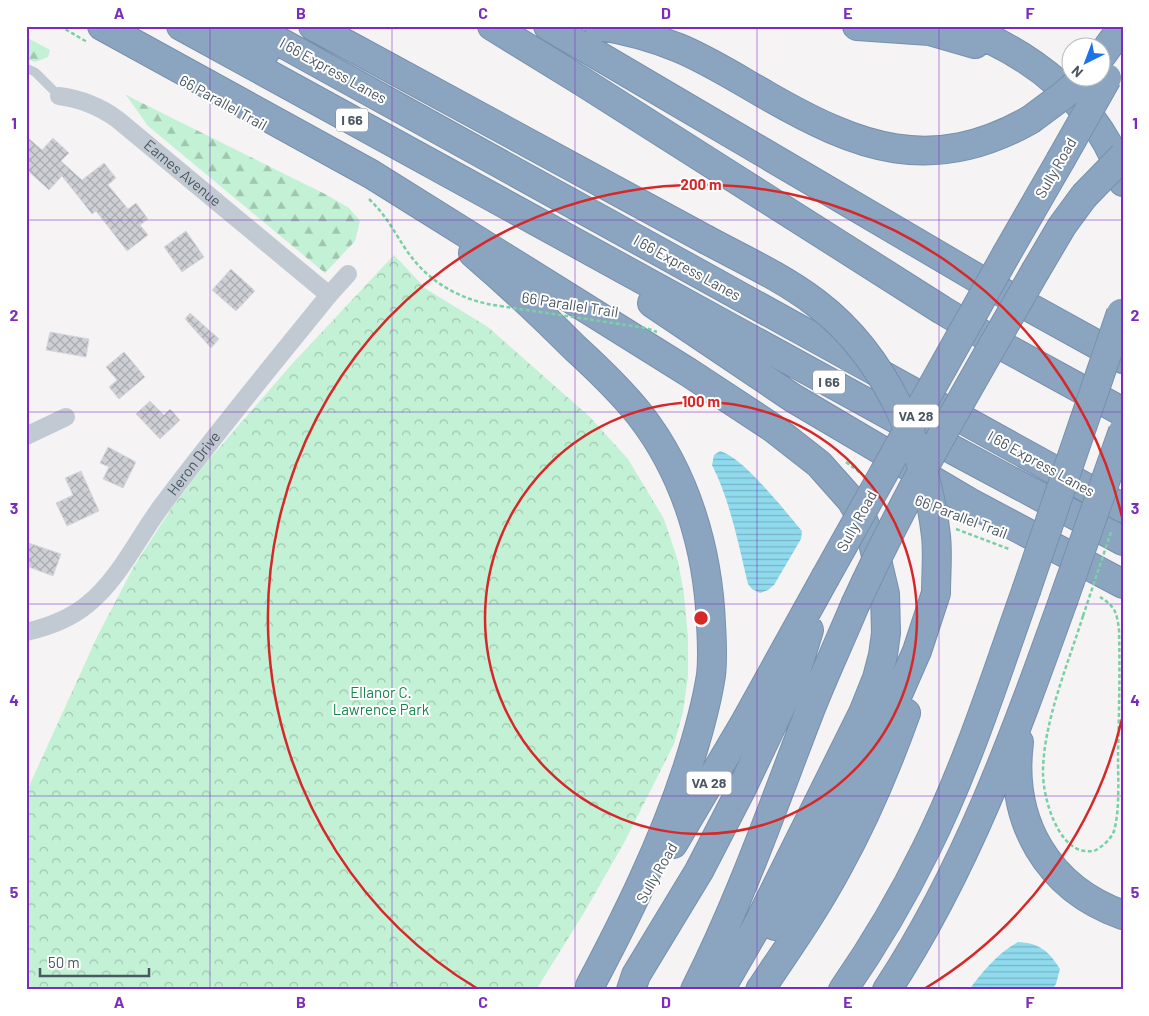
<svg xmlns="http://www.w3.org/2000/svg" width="1149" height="1016" font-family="Barlow,sans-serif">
	<defs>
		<pattern id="forest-firs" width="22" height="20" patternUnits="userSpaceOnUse" patternTransform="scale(1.25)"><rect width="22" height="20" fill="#c3f1d5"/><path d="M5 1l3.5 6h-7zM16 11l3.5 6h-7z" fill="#a0c6b0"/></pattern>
		<pattern id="park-crowns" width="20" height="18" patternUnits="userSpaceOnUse" patternTransform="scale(1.25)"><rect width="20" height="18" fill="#c3f1d5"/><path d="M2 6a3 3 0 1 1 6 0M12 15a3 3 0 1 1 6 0" fill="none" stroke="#a0c6b0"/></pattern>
		<pattern id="water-rules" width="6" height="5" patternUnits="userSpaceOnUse" patternTransform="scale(1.25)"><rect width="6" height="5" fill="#90daee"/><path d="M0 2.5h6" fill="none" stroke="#78b4c4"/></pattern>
		<pattern id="building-cross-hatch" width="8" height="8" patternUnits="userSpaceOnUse" patternTransform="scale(1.25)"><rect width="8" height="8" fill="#cdcfd5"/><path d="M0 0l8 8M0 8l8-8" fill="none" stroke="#a8abb0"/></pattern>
	</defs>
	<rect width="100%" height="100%" fill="#f5f3f3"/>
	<!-- forest -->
	<path fill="url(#forest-firs)" d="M26 37 50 50 48 57 35 62 26 59Z
		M126 95 327 195 349 208 360 221 355 241 325 273 148 126Z"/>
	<!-- park -->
	<path fill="url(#park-crowns)" d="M394 255 426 289 488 327 590 417 628 459 664 519 678 561 684 594 688 637V676L683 712 674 744 625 841 585 911 536 990H26V793L97 637 133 568 171 509 206 463 292 364Z"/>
	<!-- water -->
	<path fill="url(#water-rules)" d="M720 451C743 457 785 511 802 531L801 539 774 585 768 590 760 593 752 589 748 584C738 543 731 503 712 465L714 455Z
		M1018 942C1039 943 1049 951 1060 969L1056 984 1052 990H969C982 972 998 953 1018 942Z"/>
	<!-- building -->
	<path fill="url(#building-cross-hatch)" stroke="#d7d9de" d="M26 136 42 150 53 138 69 153 61 161 82 180 104 163 116 178 108 185 128 209 136 203 148 219 140 225 148 235 127 251 96 211 92 214 62 176 49 190 26 169Z
		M186 231 204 257 182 272 164 247Z
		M231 269 255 291 236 311 212 290Z
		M190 313 219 339 211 348 185 319Z
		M50 332 89 339 86 357 46 350Z
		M124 352 145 377 119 399 109 387 117 380 106 367Z
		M150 401 164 415 170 409 180 420 160 439 136 414Z
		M108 447 136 462 123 488 103 479 109 467 100 463Z
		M81 471 99 511 67 526 56 503 73 495 65 478Z
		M26 542 61 554 53 576 26 566Z"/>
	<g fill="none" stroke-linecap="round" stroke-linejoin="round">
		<!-- highway casing -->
		<g stroke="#7690ad" stroke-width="30">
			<path id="highway" d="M102 26 371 174 688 372 773 428 819 464 851 500 863 520 873 543 885 594 886 633 883 655 877 678 863 713 757 926 720 990
				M181 26 931 438 1123 541
				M221 26 266 51
				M251 26 1123 508
				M313 26 705 239
				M492 26 583 82 942 310 997 343 1123 412
				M548 26 982 281 1123 359
				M599 26C626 30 654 38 679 48 710 61 738 79 766 95 858 148 931 176 1030 120
				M857 26 930 31 975 44
				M958 26C1029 51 1103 107 1123 182
				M1102 55 1123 26
				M473 253C508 283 542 315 575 348 598 369 621 391 640 415 686 474 708 550 711 624 712 641 713 658 711 675 706 708 697 738 687 769 662 845 627 916 590 986
				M1007 253 1060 161
				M1036 270 1062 226 1084 196
				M652 303 793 398 969 502 1123 584
				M1019 742C1009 821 1047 888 1123 915
				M673 844 743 726 825 578
				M775 926 811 864 892 708 917 651 936 593
				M631 990 636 975 699 871 743 786 793 681 809 630
				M695 990C740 901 773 806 809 713 823 677 840 641 855 605
				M760 990C787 950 815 910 838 867 865 818 887 766 906 713
				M843 990C874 945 902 898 926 849 967 767 995 678 1026 591
				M887 990C967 868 1014 737 1063 601"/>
		</g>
		<!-- path -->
		<path stroke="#7ad0a6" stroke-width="2.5" stroke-dasharray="4 2.5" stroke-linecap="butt" d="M60 26 87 42
			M369 199C387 216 394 232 407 251 429 283 462 301 500 306
			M846 462 862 474
			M956 529 1009 549
			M1083 616C1068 664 1043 723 1043 773 1043 797 1057 848 1085 851 1090 851 1092 852 1096 850 1103 846 1111 839 1114 831 1120 810 1118 778 1118 755 1119 714 1120 672 1119 630 1117 613 1115 606 1100 597"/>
		<!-- lane -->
		<path stroke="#c1cad2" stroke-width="9" d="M26 68 35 72 59 96"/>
		<!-- street -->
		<g stroke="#c1cad2" stroke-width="18">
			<path id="s1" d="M59 96C82 99 99 106 117 119L329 295"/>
			<path d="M26 436 66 417"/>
			<path id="s2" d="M26 632C48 627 70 619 88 604 120 578 138 537 163 504 216 433 273 364 329 295L348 274"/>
		</g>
		<!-- highway -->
		<use href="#highway" stroke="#8ba5c1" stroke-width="28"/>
		<!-- highway-bridge casing -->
		<g stroke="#7690ad" stroke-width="30" stroke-linecap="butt">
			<path id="highway-bridge" d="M1030 120 1065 94 1083 78
				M1060 161 1107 78
				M1084 196 1123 156
				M705 239C742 259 782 277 816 303 887 357 926 450 936 536 938 555 936 574 936 593
				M825 578 1007 253
				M1026 591 1121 313
				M1063 601 1123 431
				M855 605C908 489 973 380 1036 270"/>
		</g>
		<!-- path-bridge -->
		<path stroke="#7ad0a6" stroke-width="2.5" stroke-dasharray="4 2.5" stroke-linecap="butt" d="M500 306 646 328 657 332
			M1083 616 1112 529"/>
		<!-- highway-bridge -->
		<use href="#highway-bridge" stroke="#8ba5c1" stroke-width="28"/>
	</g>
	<!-- grid -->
	<path fill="none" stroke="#7b2cbf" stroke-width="1" stroke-opacity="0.55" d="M210 26V990M392 26V990M575 26V990M757 26V990M939 26V990M26 220H1123M26 412H1123M26 604H1123M26 796H1123"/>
	<!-- distance rings -->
	<g fill="none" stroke="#d62828" stroke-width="2.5">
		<circle cx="701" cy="618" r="216"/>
		<path d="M1122 719A433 433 0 0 1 924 989M478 989A433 433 0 1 1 1122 517"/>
	</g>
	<g text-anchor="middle" stroke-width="4" stroke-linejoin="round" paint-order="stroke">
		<!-- shield labels -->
		<g fill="#fff" stroke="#808990" stroke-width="1">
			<rect x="336" y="108.5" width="32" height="23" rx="4"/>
			<rect x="813" y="370.5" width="32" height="23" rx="4"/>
			<rect x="893.5" y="404.5" width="45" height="23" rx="4"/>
			<rect x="686.5" y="771.5" width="45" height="23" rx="4"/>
		</g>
		<g font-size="14" font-weight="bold" fill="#4a5661">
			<text x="352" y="125">I 66</text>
			<text x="829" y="387">I 66</text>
			<text x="916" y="421">VA 28</text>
			<text x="709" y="788">VA 28</text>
		</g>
		<!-- street labels -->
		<g font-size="15" fill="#4a5661" stroke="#fff">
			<text transform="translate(333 71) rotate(29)" y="5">I 66 Express Lanes</text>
			<text transform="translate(223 103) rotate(29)" y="5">66 Parallel Trail</text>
			<text transform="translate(1056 168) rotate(-60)" y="5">Sully Road</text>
			<text dy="5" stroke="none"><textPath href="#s1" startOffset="148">Eames Avenue</textPath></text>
			<text transform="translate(687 268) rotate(29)" y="5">I 66 Express Lanes</text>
			<text transform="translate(570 305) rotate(9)" y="5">66 Parallel Trail</text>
			<text dy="5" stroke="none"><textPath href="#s2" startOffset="245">Heron Drive</textPath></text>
			<text transform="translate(1041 464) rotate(29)" y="5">I 66 Express Lanes</text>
			<text transform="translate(961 517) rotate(21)" y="5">66 Parallel Trail</text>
			<text transform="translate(857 521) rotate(-61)" y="5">Sully Road</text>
			<text transform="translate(657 873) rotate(-60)" y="5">Sully Road</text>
		</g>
		<!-- park labels -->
		<g font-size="15" fill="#17864f" stroke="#fff">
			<text x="381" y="698">Ellanor C.<tspan x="381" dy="17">Lawrence Park</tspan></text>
		</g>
	</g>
	<circle cx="701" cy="618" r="8" fill="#d62828" stroke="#fff" stroke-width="2.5"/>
	<g font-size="15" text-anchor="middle" font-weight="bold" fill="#d62828" stroke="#fff" stroke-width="4" stroke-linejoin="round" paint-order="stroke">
		<text x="701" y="190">200 m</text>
		<text x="701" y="407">100 m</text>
	</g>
	<!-- border -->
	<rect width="1149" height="1016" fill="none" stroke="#ffffff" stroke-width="55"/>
	<!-- north arrow -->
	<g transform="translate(1086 62) rotate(222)"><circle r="24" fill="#ffffff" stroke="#b7bbc0"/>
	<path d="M0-4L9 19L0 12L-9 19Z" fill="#1a73e8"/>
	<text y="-8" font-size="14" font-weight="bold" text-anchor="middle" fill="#4a5661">N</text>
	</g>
	<!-- scale -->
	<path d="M40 968v8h109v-8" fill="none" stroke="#4a5661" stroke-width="2.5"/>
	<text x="48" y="968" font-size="15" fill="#4a5661" stroke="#ffffff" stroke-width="4" paint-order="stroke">50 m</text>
	<rect x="28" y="28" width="1094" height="960" fill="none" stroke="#7b2cbf" stroke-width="2"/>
	<g font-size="16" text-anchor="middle" font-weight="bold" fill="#7b2cbf">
		<text x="119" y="19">A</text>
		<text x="301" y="19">B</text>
		<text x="483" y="19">C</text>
		<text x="666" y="19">D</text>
		<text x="848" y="19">E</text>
		<text x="1030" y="19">F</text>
		<text x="14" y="129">1</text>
		<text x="1135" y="129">1</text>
		<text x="14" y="321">2</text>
		<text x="1135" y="321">2</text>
		<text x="14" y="514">3</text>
		<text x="1135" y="514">3</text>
		<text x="14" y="706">4</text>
		<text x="1135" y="706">4</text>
		<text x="14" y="898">5</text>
		<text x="1135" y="898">5</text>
		<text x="119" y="1008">A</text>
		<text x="301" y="1008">B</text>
		<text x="483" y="1008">C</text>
		<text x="666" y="1008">D</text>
		<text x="848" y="1008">E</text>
		<text x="1030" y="1008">F</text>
	</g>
</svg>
